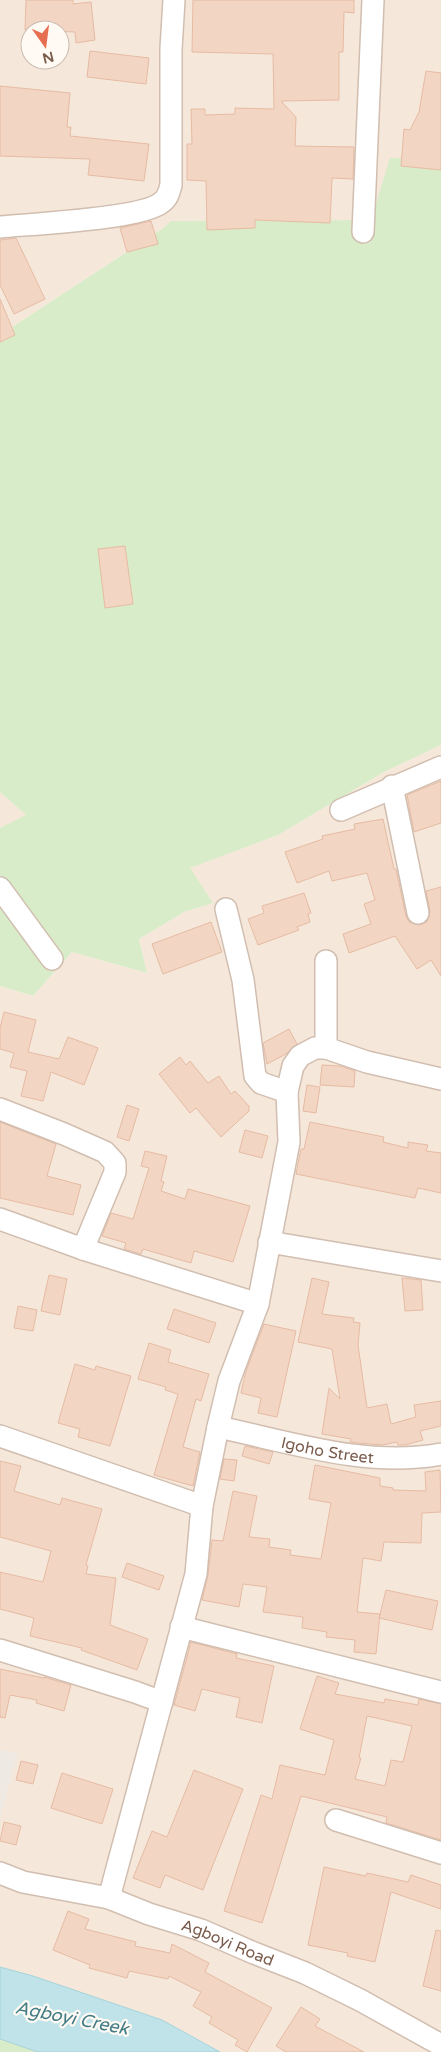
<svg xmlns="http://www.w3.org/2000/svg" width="441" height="2052" font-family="'Varela Round',sans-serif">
	<rect width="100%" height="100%" fill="#fdf6ec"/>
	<!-- residential -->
	<path fill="#f5e8da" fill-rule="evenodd" d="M0 0H441V158L371 220 171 221 162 229 0 335ZM30 30H60V60H30Z
		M441 745V2052H220L162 2020 33 1976 0 1967V986L33 996 72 952 147 973 139 939 184 912 213 903 189 868 278 835 384 772Z
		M0 792 27 816 0 828Z"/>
	<!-- industrial -->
	<path fill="#efe9e4" d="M0 1749 18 1754 0 1818Z"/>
	<!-- green -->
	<path fill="#d8ecc9" d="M390 158H441V745L384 772 278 835 190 868 213 903 184 912 139 939 147 973 72 952 33 996 0 986V828L26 815 0 792V335L162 229 171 221 371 220Z
		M0 2039 38 2052H0Z"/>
	<!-- water -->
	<path fill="#bfe3e8" stroke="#a5d3da" d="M0 1967 33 1976 162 2020 220 2052H38L0 2039Z"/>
	<!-- building -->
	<path fill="#f3d5c3" stroke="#e6bba3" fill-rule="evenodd" d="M26 0H73V4L91 2 95 40 76 43 75 32 25 30Z
		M193 0H354V13L344 12 343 52H339V100L281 101 296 117 295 146 354 147 353 179 332 178 330 223 255 220V228L207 230 206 181 187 180V144H192L191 109H205V115L235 114V108L274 109 273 54 192 52Z
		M90 51 149 58 146 84 87 77Z
		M426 71 441 73V170L401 166 404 129 410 130 419 112Z
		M0 86 70 93 67 127H71L70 136 149 144 144 181 88 175 90 159 0 156Z
		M151 221 158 244 127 252 120 228Z
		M16 238 45 299 14 314 0 285V240Z
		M0 299 15 335 0 342Z
		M125 546 133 604 105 608 98 549Z
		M441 781V823L414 832 407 795Z
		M383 819 394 869H396L406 916 409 922 420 925 427 922 430 911 426 891 441 887V976L431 960 417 969 395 936 349 953 343 934 371 924 364 904 375 900 367 873 332 881 329 871 297 883 285 852 323 839 322 836 355 829 354 824Z
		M304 893 311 913 308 914 310 922 297 927 299 930 258 945 248 919 264 913 262 906Z
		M211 922 222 952 163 974 152 944Z
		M4 1012 36 1020 28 1052 59 1059 68 1037 98 1048 84 1085 51 1072 43 1101 21 1096 27 1071 10 1067 14 1053 0 1049V1028Z
		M289 1029 297 1044 286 1054 267 1064 263 1043Z
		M180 1057 186 1065 190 1061 208 1083 219 1076 231 1094 235 1091 249 1106V1111L221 1137 196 1108 190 1113 159 1074Z
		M322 1065 340 1066 355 1071 354 1087 320 1085Z
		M307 1085 320 1087 316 1113 303 1111Z
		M127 1105 139 1109 129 1141 117 1137Z
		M0 1122 56 1144 47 1176 81 1185 73 1215 0 1198Z
		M310 1122 384 1137 383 1142 408 1148V1142L428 1145 426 1151 441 1153V1193L418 1188 415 1198 296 1174 301 1149H304Z
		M245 1130 268 1136 262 1158 239 1152Z
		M145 1151 167 1156 161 1181 164 1182 161 1191 185 1199 188 1189 250 1206 233 1262 194 1251 191 1263 143 1249 141 1254 124 1249 126 1243 102 1236 111 1213 133 1219 149 1168 141 1166Z
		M49 1275 67 1279 60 1315 41 1311Z
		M312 1278 329 1282 322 1314 354 1318 353 1322 360 1323 358 1345 367 1408 387 1404 391 1424 416 1417 414 1405 441 1401V1426L420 1431 423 1440 405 1445H398L397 1442 382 1445 358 1443 350 1442 351 1439 322 1434 329 1388 340 1399 332 1349 298 1342Z
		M402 1278 421 1280 423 1310 405 1311Z
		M18 1306 37 1310 33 1331 14 1328Z
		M174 1309 216 1323 209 1343 167 1329Z
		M264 1324 296 1331 277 1417 258 1413 261 1398 241 1393 246 1371Z
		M149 1343 171 1350 168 1362 209 1374 201 1401 196 1399 183 1447 200 1452 193 1486 154 1475 178 1394 165 1390 166 1387 138 1379Z
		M75 1364 95 1370 96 1366 131 1376 110 1446 78 1437 80 1429 58 1423Z
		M245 1446 273 1452 269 1464 242 1456Z
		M224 1459 237 1460 234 1481 220 1479Z
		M0 1461 21 1466 14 1491 60 1505 62 1498 102 1509 86 1565 88 1566 86 1574 116 1578 110 1625 148 1639 137 1670 81 1650 82 1648 30 1636 34 1618 0 1609V1572L43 1582 51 1551 0 1537Z
		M315 1465 380 1478V1486L393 1488V1490L426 1491 425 1472 440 1470 441 1512 422 1513 421 1543 384 1542 381 1561 363 1558 357 1612 380 1614 376 1654 354 1652 355 1640 326 1637 327 1632 302 1628 303 1617 263 1612 267 1587 243 1584 239 1607 202 1600 208 1575 212 1540 223 1541 233 1491 257 1496 249 1537 270 1539 269 1547 291 1550 290 1555 321 1559 331 1503 309 1499Z
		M127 1563 164 1576 159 1590 122 1577Z
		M386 1590 438 1601 432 1630 379 1618Z
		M191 1642 237 1654 236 1658 274 1666 262 1723 236 1717 240 1698 202 1689 195 1711 174 1705Z
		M0 1669 44 1678V1677L71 1685 64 1711 36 1703 37 1700 10 1695 5 1718 0 1717Z
		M317 1676 339 1683 335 1694 384 1703 385 1699 418 1705 419 1699 441 1704V1840L386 1823 387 1817 301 1796 262 1923 224 1911 261 1795 272 1799 280 1765 325 1775 334 1740 300 1729ZM367 1716 412 1726 403 1762 391 1760 385 1786 355 1779 361 1758H359Z
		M21 1761 38 1765 33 1784 16 1780Z
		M194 1770 243 1789 203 1890 165 1875 160 1888 133 1878 152 1831 167 1837Z
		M62 1773 113 1789 102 1824 51 1808Z
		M4 1822 21 1826 16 1845 0 1841Z
		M324 1867 366 1876 367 1873 408 1882 411 1875 441 1885V1909L391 1892 375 1962 347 1956 348 1953 308 1945Z
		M68 1911 89 1919 85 1929 136 1942 135 1946 170 1953 172 1944 209 1963 205 1972 272 2008 247 2052 235 2045 238 2040 209 2023 212 2017 193 2006 201 1992 169 1976 168 1979 129 1971 127 1978 89 1968 90 1965 53 1950Z
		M436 1930 441 1931V1991L423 1986Z
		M301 2007 320 2019 315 2026 364 2052H286L276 2046Z"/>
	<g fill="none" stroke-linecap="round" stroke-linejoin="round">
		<!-- minor casing -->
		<g stroke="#d1beb0" stroke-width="24">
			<g id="minor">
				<path d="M0 227C30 224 144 219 162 202 168 198 169 192 171 185V49L174 0"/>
				<path d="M363 232 373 0"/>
				<path d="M392 786 418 913"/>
				<path d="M341 810 441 767"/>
				<path d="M0 888 52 959"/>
				<path d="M226 909 243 980 255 1076 261 1083 287 1092"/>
				<path d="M326 1048V961"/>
				<path d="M0 1109 64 1134 105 1152 115 1163V1172L83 1249"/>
				<path d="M0 1219 83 1249 258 1304"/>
				<path d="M269 1242 441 1271"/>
				<path id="s1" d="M218 1427C290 1442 367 1468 441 1454"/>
				<path d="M0 1436 202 1506"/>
				<path d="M181 1627 441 1692"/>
				<path d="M0 1650 135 1692 162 1702"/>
				<path d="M336 1820 441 1853"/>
				<path id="s2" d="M0 1873 23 1882 109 1898 149 1914 201 1930 254 1953 305 1973 360 2000 441 2045"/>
				<path d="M109 1898 196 1574 202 1506 218 1427 229 1381 258 1304 289 1142 287 1092 293 1066 300 1056 315 1048H326L367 1062 441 1079"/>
			</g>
		</g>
		<!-- minor -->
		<use href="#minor" stroke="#fff" stroke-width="21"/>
	</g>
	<g text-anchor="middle" stroke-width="4.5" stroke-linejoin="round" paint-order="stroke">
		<!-- street labels -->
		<g font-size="16" fill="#7a5c4d" stroke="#fffaf3">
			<text dy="6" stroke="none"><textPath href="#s1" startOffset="112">Igoho Street</textPath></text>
			<text dy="6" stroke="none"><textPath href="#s2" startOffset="239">Agboyi Road</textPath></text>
		</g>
		<!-- water labels -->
		<g font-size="18" font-style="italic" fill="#437c86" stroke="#fffaf3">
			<text transform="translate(72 2018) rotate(11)" y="6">Agboyi Creek</text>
		</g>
	</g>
	<!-- north arrow -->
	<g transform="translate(45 45) rotate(166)"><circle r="24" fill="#fffaf3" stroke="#cabbb1"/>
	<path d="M0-4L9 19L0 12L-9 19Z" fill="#e76f51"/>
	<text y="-8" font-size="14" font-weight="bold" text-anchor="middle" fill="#7a5c4d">N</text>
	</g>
</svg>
